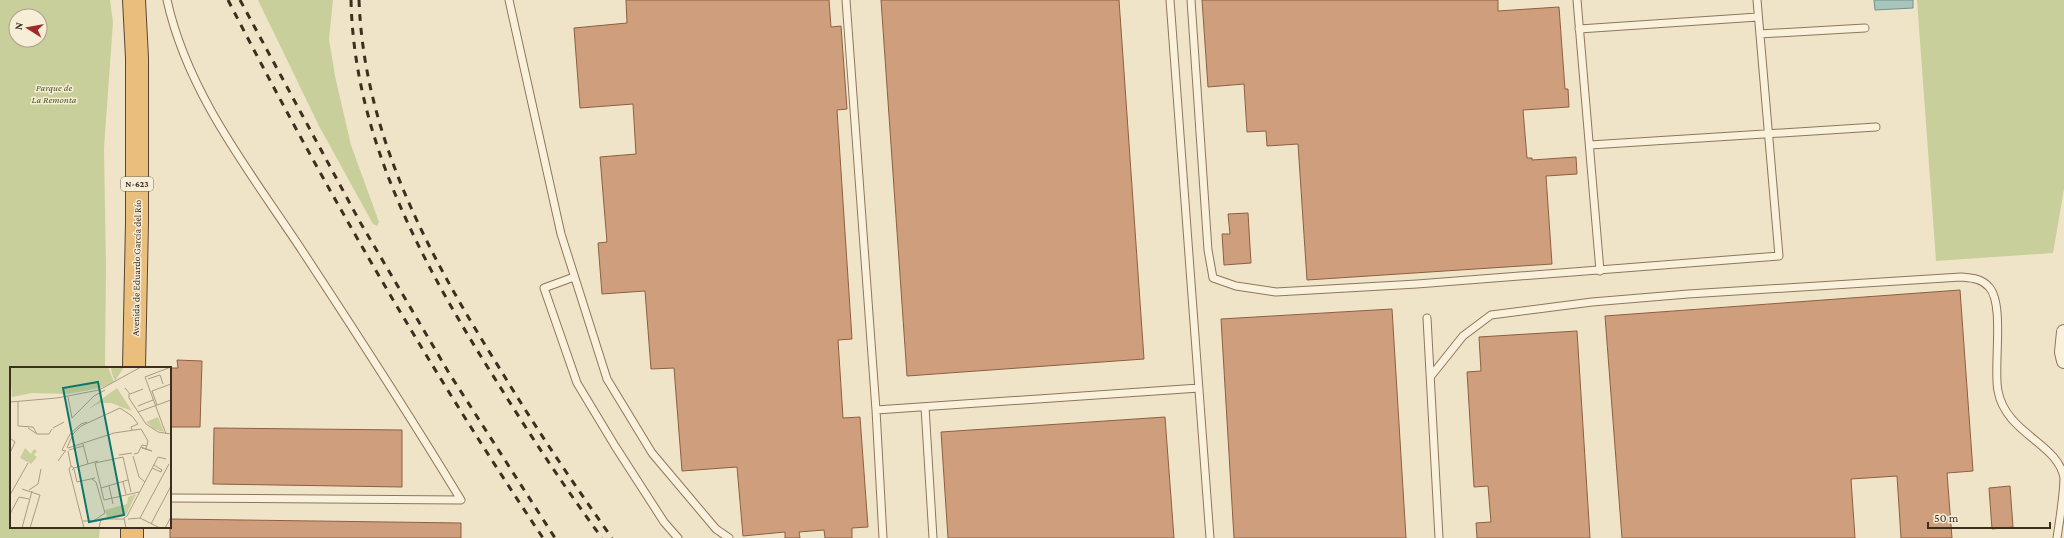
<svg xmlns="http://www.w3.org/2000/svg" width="2064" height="538" font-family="'Crimson Pro',serif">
	<rect width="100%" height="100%" fill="#f0e4c8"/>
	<!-- green -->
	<path fill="#c9cf9b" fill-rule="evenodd" d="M0 0H110L113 22 104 148 106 267 105 368H11V527H100L99 538H0ZM16 16H40V40H16Z
		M258 0H333L329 39 335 76 351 145 379 222 377 226 373 224 319 126Z
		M1917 0H2064V189L2053 253 1936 261Z"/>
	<!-- water -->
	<path fill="#a9c4bc" stroke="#6f938a" d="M1874 0H1913V8L1875 10Z"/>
	<!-- building -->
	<path fill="#cf9f7d" stroke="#8d5f41" d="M626 0H829L831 27 841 26 847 109 837 110 852 339 838 340 843 418 860 417 868 527 852 528V538H825L824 530 799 532 800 538H785V532L743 536 737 467 682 471 674 368 651 369 645 291 602 294 598 243 607 242 600 157 636 154 633 104 580 108 574 28 627 23Z
		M881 0H1119L1144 359 907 376Z
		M1202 0H1498V11L1559 7 1565 89H1568L1569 107 1523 110 1527 158H1532V160L1576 157 1577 174 1546 176 1552 264 1307 280 1298 144 1267 146 1266 131 1247 132 1244 84 1208 87Z
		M1248 213 1251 263 1224 265 1222 234H1230L1228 214Z
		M1960 290 1973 471 1947 473 1952 538H1901L1897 476 1851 479 1855 538H1622L1605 316Z
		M1392 309 1406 538H1234L1221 319Z
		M1577 331 1590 538H1477L1476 523 1491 522 1488 486 1474 487 1467 372 1481 371 1479 337Z
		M177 360 202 361 200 427H170V368H178Z
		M1165 417 1174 538H948L941 432Z
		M214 428 402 430V487L213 484Z
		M2010 486 2013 527 1992 529 1989 488Z
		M170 519 461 523V538H170Z"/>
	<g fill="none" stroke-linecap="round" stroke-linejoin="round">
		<!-- service casing -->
		<g stroke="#8d765c" stroke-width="9">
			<path id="service" d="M167 0C188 95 251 173 303 252 357 334 410 416 461 500L170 498
				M509 0 561 234 607 379 652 453 716 529 729 538
				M846 0 876 410 883 538
				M1170 0 1210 538
				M1191 0 1208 250 1213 278 1236 286 1276 292 1417 284 1779 256 1757 0
				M1577 0 1600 271
				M1579 29 1758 17
				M1760 34 1865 28
				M1590 145 1876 127
				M574 277 544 288 577 383 615 446 664 522 678 538
				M1427 318 1439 538
				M1431 376 1463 336 1491 315 1592 302 1688 294 1961 277C1971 278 1981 278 1989 287 2005 304 1993 368 1998 391 2006 434 2058 443 2064 478 2064 488 2059 525 2057 538
				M925 407 933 538
				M876 410 1199 388"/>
		</g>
		<!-- minor casing -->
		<g stroke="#8d765c" stroke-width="16">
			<path id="minor" d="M2064 332 2062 352 2064 361"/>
		</g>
		<!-- trunk casing -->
		<g stroke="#5b4430" stroke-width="24">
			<path id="trunk" d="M134 0 137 58V222L134 368
				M132 538V527"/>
		</g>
		<!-- service -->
		<use href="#service" stroke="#faf1dc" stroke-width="7"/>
		<!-- minor -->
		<use href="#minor" stroke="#faf1dc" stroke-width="14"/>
		<!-- trunk -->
		<use href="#trunk" stroke="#eabe7c" stroke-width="22"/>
		<!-- rail -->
		<path stroke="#3d2e20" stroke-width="3" stroke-dasharray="7 7" stroke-linecap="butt" d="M228 0C323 185 427 365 543 538
			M240 0 360 222 449 373 555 538
			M351 0C354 140 424 267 497 382 530 435 565 488 602 538
			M359 0C364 136 429 256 500 369 535 427 573 483 612 538"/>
	</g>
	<g text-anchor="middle" stroke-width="3" stroke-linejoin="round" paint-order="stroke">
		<!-- shield labels -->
		<rect fill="#f7eed8" stroke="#756857" stroke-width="1" x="121" y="177" width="32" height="14" rx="3"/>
		<g font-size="9" font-weight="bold" fill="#3d2e20">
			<text x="137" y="187">N-623</text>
		</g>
		<!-- park labels -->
		<g font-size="10" font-style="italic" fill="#4d5a26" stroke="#f7eed8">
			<text x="54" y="91">Parque de<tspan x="54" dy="12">La Remonta</tspan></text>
		</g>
		<!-- street labels -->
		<g font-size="10" fill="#3d2e20" stroke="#f7eed8">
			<text transform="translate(136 268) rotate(-89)" y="4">Avenida de Eduardo García del Río</text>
		</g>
	</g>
	<!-- overview -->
	<g transform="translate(10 367)">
		<rect width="161" height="161" fill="#f0e4c8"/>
		<path d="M0 0H98L104 15 90 21 58 27 22 26 2 30ZM101 0H114L105 14 102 7ZM107 21 122 44 101 36H90L78 42ZM148 50 154 65 144 62 136 55ZM15 81 21 87 24 82 27 84 24 88 27 90 21 97 10 91ZM126 127 116 148 97 150 95 143 117 137 118 130Z" fill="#c9cf9b"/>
		<path fill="none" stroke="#a89b85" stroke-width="1" d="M138 12 150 8 153 17M115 21 120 27 133 22M119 27V31L136 57 148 65 161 67M58 30 62 51 84 29 95 23M0 35 47 31 89 23 131 0M8 35V59L23 60 27 67M147 38 142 24 161 17M128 39 143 33M128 45 161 33M18 61 27 67H39L42 62M43 61 54 55M156 67 135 10 161 0M0 71 5 75 0 86M73 77 78 97M131 80 142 84 132 81M57 81 63 67 71 59 110 41 122 49 128 57 121 60 122 63M58 81 104 66 131 62 138 74 136 82M59 83 73 79M55 84 52 83 60 67 71 57 77 55M58 84 61 99M124 87 128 86 132 78 137 79M109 88 122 86M123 89 129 110 135 115M48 94 56 83M64 101 88 94M142 101 151 105 152 103 144 98M64 102 67 115 85 111M62 103 64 101 61 99 59 102 74 161M113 115 116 127M99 119 103 137M91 121 118 113M12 122 30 128 20 161M19 123 28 117 31 102M121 125 113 90 85 96 94 133 129 125M0 128 18 96M0 147 9 130 19 132M117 149 148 90 156 92M130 151 159 97M118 152 130 151 150 161M73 154H83L95 146 86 115 82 112M141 157 161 119M12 161 22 124M89 161 91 152H114M116 161 114 151 117 149M155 161 161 150"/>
		<path fill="#0f766e" fill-opacity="0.15" stroke="#0f766e" stroke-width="2" d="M88 15 114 148 79 155 53 21Z"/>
		<rect width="161" height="161" fill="none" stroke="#3d2e20" stroke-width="2"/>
	</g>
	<!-- north arrow -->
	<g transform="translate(28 28) rotate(281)"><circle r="19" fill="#f7eed8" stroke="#ada18e"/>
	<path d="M0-3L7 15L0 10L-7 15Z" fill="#9e2a2b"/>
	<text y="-6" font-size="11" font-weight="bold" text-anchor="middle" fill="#3d2e20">N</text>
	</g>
	<!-- scale -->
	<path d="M1928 522v6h122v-6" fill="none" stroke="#3d2e20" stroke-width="2"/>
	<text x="1934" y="522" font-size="12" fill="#3d2e20" stroke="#f7eed8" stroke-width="3" paint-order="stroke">50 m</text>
</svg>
